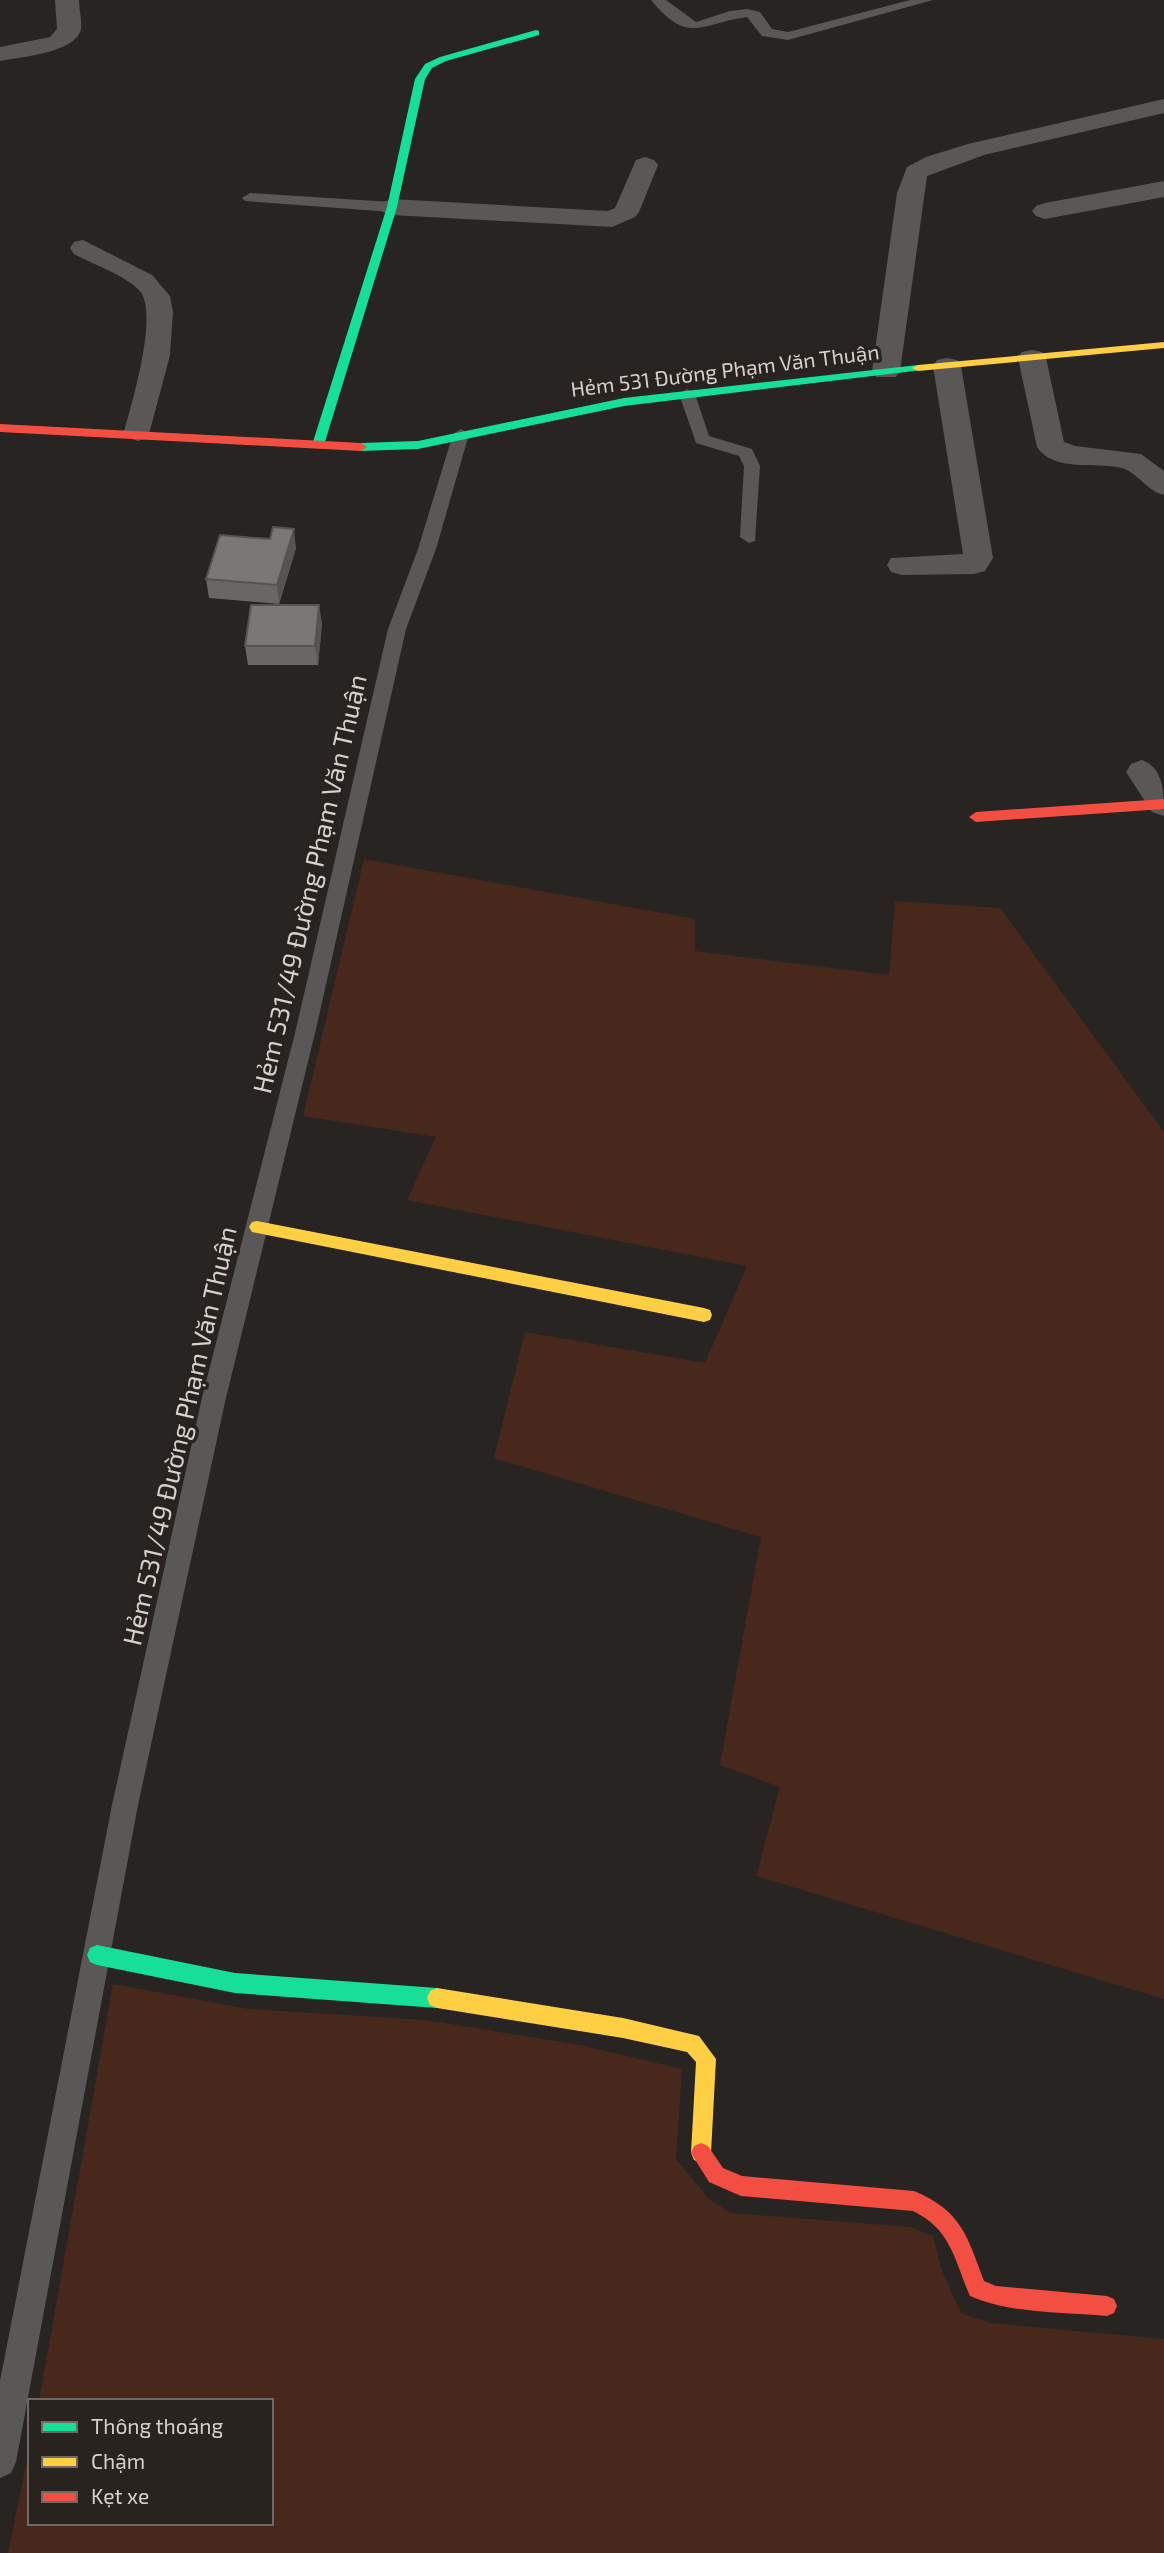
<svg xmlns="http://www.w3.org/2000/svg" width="1164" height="2553" font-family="'Exo 2',sans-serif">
	<rect width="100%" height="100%" fill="#272422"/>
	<!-- green -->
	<path fill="#48281c" d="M364 859 695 919V951L889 975 895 901 1000 908 1164 1132V1999L756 1876 780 1787 720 1765 761 1537 494 1458 525 1332 705 1363 747 1266 407 1200 436 1137 303 1116Z
		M113 1984 249 2009 426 2020 580 2045 682 2069 676 2159 709 2199 731 2213 911 2227 933 2236 942 2271 961 2313 990 2323 1164 2339V2553H8L30 2445V2523H271V2401H39Z"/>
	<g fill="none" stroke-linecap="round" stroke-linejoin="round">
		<!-- lane -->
		<path fill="#5a5856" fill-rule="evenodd" d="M651 0H666L696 22 730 11 747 9 760 12 772 29 788 32 910 0H933L788 40 762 36 747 17C701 23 689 46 651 0Z
			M250 193 392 202 400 207 392 212 245 201 242 198Z
			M687 389 695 394 709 436 752 449 760 466 755 541 749 543 740 537 744 466 739 456 696 443 679 394Z
			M461 429 469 434 436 549 406 629 316 1029 225 1402 138 1805 16 2462 11 2473 0 2478V2381L112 1805 201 1402 296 1029 388 629 418 549 453 434Z"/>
		<!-- street -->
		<path fill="#5a5856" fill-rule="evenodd" d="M55 0H79C79 9 82 20 81 29 76 53 20 57 0 61V47L50 37 57 29Z
			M1164 99V113L984 155 927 176 900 371 896 377H876L872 371 897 193 907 167 926 157 968 144Z
			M645 157 654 160 658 165 639 212 635 217 612 227 392 215 383 212 379 207 383 202 392 199 608 211 615 208 636 160Z
			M1164 181V197L1045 219 1036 216 1032 211 1036 206 1045 203Z
			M83 240 152 275 170 296 173 312 170 355 148 438 138 441 128 438 124 432C131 405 160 312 139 290 123 274 94 265 74 254L70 248 74 242Z
			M1032 350 1042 352 1046 358 1064 442 1075 446 1141 454 1164 471V495C1147 491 1138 473 1122 468 1096 461 1054 473 1037 447L1018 358 1022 352Z
			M947 358 957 360 961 366 993 558 985 571 974 574 902 575 891 572 887 565 891 558 963 554 933 366 937 360Z
			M1142 760C1164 768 1164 793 1164 816L1152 812 1126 772 1131 764Z"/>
		<!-- fast -->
		<path fill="#16e098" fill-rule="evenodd" d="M536 30 539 31V35L446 61 432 68 425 79 397 207 324 445 322 448H314L312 445 387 207 415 79 425 64 440 57Z
			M918 365 924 368 922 370 624 406 418 449 361 451 355 447 361 443 418 441 624 398Z
			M97 1945 235 1973 437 1988 444 1991 447 1998 444 2005 437 2008 235 1993 97 1965 90 1962 87 1955 90 1948Z"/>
		<!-- slow -->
		<path fill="#ffcf43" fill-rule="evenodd" d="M1164 342V348L918 371 912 368 918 365Z
			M257 1221 704 1308 710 1310 712 1315 710 1320 704 1322 257 1233 252 1232 249 1227 252 1222Z
			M437 1988 623 2018 699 2036 716 2059 711 2153 708 2160 701 2163 694 2160 691 2153 696 2062 687 2052 623 2038 437 2008 430 2005 427 1998 430 1991Z"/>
		<!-- jam -->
		<path fill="#f24e42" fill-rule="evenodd" d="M0 424 361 443 367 447 361 451 0 432Z
			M1164 799V809L976 822 969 817 976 812Z
			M701 2143 708 2146 723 2168 742 2176 914 2191C962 2211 967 2236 984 2281L996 2286 1107 2296 1114 2299 1117 2306 1114 2313 1107 2316C1062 2312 1012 2314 970 2296 954 2260 952 2230 913 2211L741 2196 709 2182 691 2153 694 2146Z"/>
	</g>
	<!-- wall -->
	<path fill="#696765" d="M296 548 279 604 209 598 206 579Z
		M322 623 318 665H248L245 646Z"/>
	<!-- shaded-wall -->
	<path fill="#555453" d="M294 529 296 548 279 604 277 585Z
		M319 605 322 623 318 665 315 646Z"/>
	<!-- building -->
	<path fill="#7a7876" stroke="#555453" stroke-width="2" d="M273 527 294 529 277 585 206 579 220 535 270 539Z
		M251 605H319L315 646H245Z"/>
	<g text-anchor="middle" stroke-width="7" stroke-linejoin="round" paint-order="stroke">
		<!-- far-street labels -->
		<g font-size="21" fill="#d5d1cf" stroke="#292320">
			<text transform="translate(725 371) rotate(-7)" y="7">Hẻm 531 Đường Phạm Văn Thuận</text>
		</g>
		<!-- street labels -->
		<g font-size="26" fill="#d5d1cf" stroke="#292320">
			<text transform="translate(310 884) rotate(-77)" y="9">Hẻm 531/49 Đường Phạm Văn Thuận</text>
			<text transform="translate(180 1436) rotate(-77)" y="9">Hẻm 531/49 Đường Phạm Văn Thuận</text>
		</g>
	</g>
	<!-- legend -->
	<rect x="28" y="2399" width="245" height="126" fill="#292320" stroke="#6e6966" stroke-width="2"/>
	<rect x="42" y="2422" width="35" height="10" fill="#16e098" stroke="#6e6966" stroke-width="2"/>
	<text x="91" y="2434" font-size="21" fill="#d5d1cf">Thông thoáng</text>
	<rect x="42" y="2457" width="35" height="10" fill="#ffcf43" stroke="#6e6966" stroke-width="2"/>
	<text x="91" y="2469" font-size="21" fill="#d5d1cf">Chậm</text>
	<rect x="42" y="2492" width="35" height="10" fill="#f24e42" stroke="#6e6966" stroke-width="2"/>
	<text x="91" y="2504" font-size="21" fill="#d5d1cf">Kẹt xe</text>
</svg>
